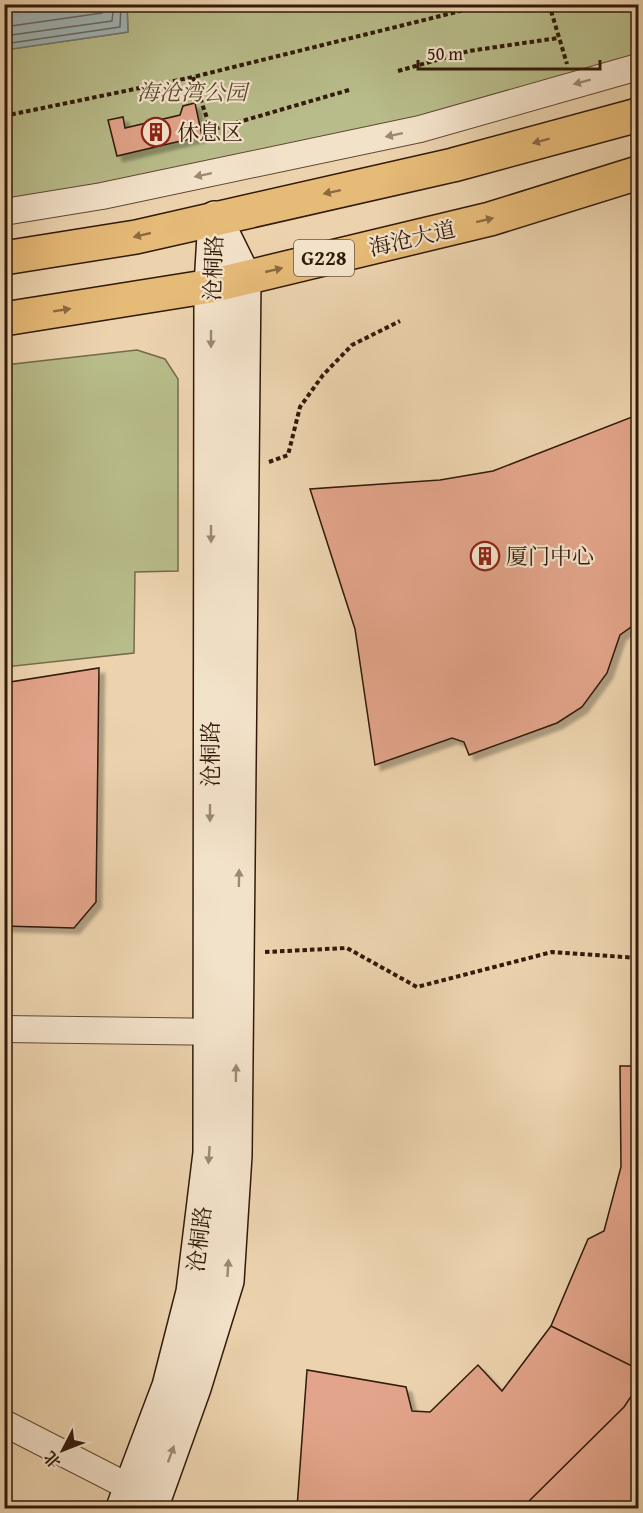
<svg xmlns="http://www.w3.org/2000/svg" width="643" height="1513" font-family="'Gentium Book Plus','Noto Serif SC',serif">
	<defs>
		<filter id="shadow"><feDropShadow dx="5.5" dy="5.5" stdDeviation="1.5" flood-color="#0004"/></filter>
	</defs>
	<rect width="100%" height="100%" fill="#ecd3ae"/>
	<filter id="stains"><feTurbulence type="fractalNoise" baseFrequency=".00333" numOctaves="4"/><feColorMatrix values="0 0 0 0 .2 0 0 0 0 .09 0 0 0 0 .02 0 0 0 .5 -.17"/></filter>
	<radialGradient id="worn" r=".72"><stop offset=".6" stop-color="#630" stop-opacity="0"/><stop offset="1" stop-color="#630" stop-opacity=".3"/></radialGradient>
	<!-- green -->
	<path fill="#b8bc8a" stroke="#756b4a" stroke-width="1.5" d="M127 5H638V61L5 220 4 50 128 32Z
		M137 350 165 359 178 379V571L135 572 134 653 5 667V365Z"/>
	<!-- water -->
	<path fill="#9fb4b7" stroke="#737672" stroke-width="1.5" d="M4 5H127L128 32 5 50Z"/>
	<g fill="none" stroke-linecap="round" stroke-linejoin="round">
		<!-- shore -->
		<path stroke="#686760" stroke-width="1.5" d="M4 27 102 13 105 4
			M4 36 112 21 114 4
			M4 44 120 27 121 4"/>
	</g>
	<!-- building -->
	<path fill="#e2a48a" stroke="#321a0a" stroke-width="1.5" filter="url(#shadow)" d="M195 103 202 136 117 156 108 120 123 117 125 128 180 115 183 106Z
		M637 415 638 622 620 635 607 673 582 707 557 723 469 755 464 742 452 738 375 765 355 629 310 489 440 480 493 471Z
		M99 668 96 902 74 928 4 926V683Z
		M620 1066H638V1369L551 1326 588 1239 604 1231 621 1167Z
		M551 1326 638 1369V1386L624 1407 522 1508H297L307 1370 406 1387 412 1411 430 1412 478 1365 502 1391Z
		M638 1386V1508H522L624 1407Z"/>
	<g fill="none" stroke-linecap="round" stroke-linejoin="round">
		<!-- street casing -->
		<g stroke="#604833" stroke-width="28">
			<path id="street" d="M4 212 102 196 420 129 638 67
				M4 1029 227 1032
				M4 1423 131 1488 147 1492"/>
		</g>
		<!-- secondary casing -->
		<g stroke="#321a0a" stroke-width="36">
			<path id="secondary" d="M123 1508 169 1386 193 1292 210 1153 211 286 215 219
				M151 1508 194 1388 227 1281 235 1155 244 277 215 218"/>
		</g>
		<!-- highway casing -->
		<g stroke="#321a0a" stroke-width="36">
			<path id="highway" d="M4 258 136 237 453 165 638 115
				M4 319 211 286 490 219 638 173"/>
		</g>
		<!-- path -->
		<path stroke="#321a0a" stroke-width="4" stroke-dasharray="4.5 3" stroke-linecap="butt" d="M549 4 567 64
			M398 71 469 51 558 38
			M349 90 211 130 193 77 489 4
			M4 116 193 77
			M269 462 288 455 300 407 323 375 352 345 400 321
			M265 952 347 948 417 987 552 952 638 958"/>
		<!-- street -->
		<use href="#street" stroke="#f3e2ca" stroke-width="26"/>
		<!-- secondary -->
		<use href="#secondary" stroke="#f3e2ca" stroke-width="33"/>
		<!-- highway -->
		<use href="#highway" stroke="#e6ba77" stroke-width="33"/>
	</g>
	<!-- one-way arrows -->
	<defs><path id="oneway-solid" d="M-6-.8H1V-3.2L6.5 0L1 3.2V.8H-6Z" transform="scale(1.5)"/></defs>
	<g fill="#9c8874">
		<use href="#oneway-solid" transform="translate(582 82) rotate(165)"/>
		<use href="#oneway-solid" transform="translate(394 135) rotate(168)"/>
		<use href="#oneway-solid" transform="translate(203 175) rotate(168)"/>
		<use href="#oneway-solid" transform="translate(211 339) rotate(90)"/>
		<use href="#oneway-solid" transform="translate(211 534) rotate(90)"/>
		<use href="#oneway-solid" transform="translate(210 813) rotate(90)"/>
		<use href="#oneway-solid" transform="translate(239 878) rotate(-89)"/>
		<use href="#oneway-solid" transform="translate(236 1073) rotate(-89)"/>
		<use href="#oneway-solid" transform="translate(209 1155) rotate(94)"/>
		<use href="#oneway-solid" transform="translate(228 1268) rotate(-86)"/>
		<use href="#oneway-solid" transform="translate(171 1454) rotate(-70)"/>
	</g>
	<g fill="#8c6a40">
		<use href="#oneway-solid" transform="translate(541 141) rotate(165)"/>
		<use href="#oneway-solid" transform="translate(332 192) rotate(168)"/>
		<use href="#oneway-solid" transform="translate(485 220) rotate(-14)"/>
		<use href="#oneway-solid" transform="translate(142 235) rotate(167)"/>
		<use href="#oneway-solid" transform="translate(274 270) rotate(-13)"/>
		<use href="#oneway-solid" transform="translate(62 310) rotate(-9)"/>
	</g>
	<!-- icons -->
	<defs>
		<g id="building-ring" transform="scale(1.5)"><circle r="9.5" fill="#f3e2ca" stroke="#8f2418" stroke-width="1.5"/><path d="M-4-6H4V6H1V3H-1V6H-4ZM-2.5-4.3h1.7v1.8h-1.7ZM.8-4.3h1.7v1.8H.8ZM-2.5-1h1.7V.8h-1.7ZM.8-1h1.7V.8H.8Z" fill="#8f2418"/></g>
	</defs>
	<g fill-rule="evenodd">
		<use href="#building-ring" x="156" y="132"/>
		<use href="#building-ring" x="485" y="556"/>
	</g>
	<g text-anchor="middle" stroke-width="4.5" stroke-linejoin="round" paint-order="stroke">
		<!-- shield labels -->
		<rect fill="#f3e2ca" stroke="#6c5644" stroke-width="1.5" x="294" y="240" width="60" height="36" rx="4.5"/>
		<g font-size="21" font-weight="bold" fill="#321a0a">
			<text x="324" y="265">G228</text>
		</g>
		<!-- park labels -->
		<g font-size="22" font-style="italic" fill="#5a4b30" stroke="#f3e2ca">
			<text x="192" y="100">海沧湾公园</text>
		</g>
		<!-- poi labels -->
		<g font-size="22" fill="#321a0a" stroke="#f3e2ca" text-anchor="start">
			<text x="177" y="140">休息区</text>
			<text x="506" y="564">厦门中心</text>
		</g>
		<!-- street labels -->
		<g font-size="22" fill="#321a0a" stroke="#f3e2ca">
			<text transform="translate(412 238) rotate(-13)" y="8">海沧大道</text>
			<text transform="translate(213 268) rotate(-88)" y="8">沧桐路</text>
			<text transform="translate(210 754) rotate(-90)" y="8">沧桐路</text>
			<text transform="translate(199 1239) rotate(-83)" y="8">沧桐路</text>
		</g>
	</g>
	<!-- margin -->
	<rect width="643" height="1513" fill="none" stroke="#ecd3ae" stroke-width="24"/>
	<rect x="6" y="6" width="631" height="1501" fill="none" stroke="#321a0a" stroke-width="3"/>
	<rect x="12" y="12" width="619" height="1489" fill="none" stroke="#321a0a" stroke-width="1.5"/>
	<!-- north arrow -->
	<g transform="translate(63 1450) rotate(228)" stroke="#f3e2ca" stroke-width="4.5" paint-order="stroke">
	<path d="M0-4.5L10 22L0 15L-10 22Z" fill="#321a0a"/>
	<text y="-9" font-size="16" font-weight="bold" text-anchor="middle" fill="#321a0a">北</text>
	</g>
	<!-- scale -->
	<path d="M418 60v9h182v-9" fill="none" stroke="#321a0a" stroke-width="3"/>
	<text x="427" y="60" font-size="18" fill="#321a0a" stroke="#f3e2ca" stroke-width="4.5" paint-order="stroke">50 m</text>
	<rect width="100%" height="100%" filter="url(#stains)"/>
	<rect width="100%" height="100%" fill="url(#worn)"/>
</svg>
